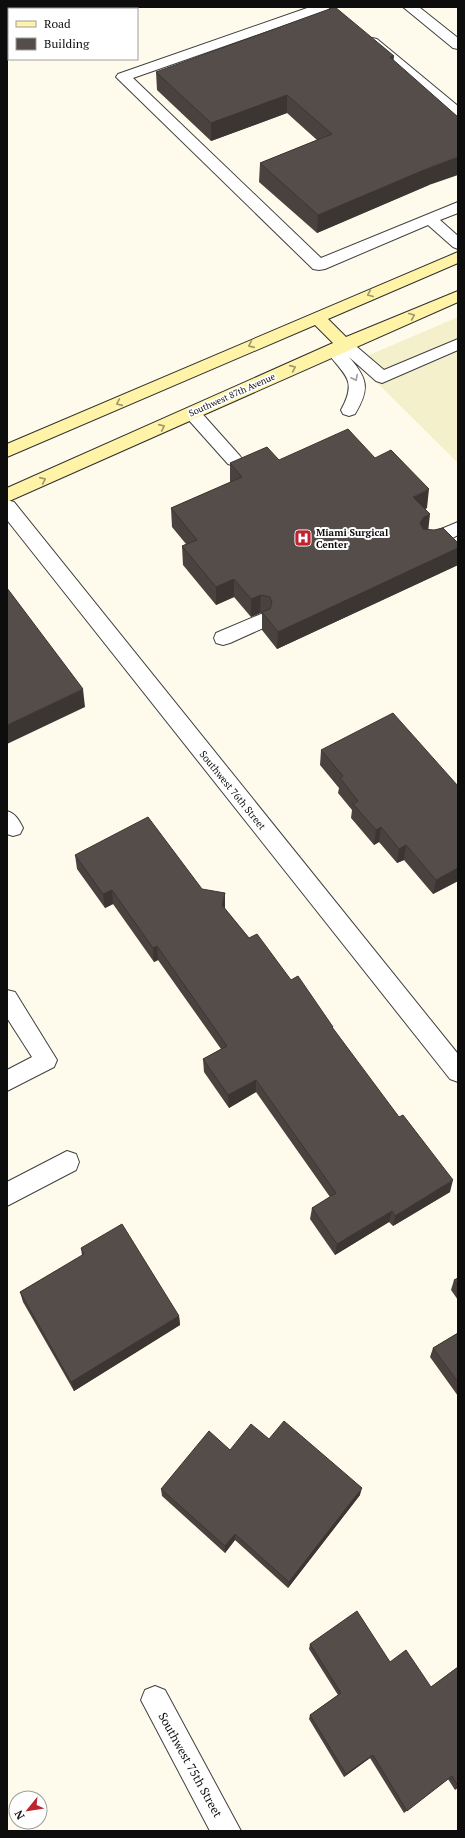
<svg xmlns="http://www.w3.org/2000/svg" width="465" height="1838" font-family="'PT Serif',serif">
	<rect width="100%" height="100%" fill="#fffbec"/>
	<!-- farmland -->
	<path fill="#f5f0cc" d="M458 317V463L355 361Z"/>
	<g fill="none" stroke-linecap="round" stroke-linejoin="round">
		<!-- lane casing -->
		<g stroke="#404040" stroke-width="2">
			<path id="lane" d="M310 7H330L328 10 133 78 321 258 458 202V213L440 220 458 236V249L453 247 428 225 325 269 319 270 313 269 116 77 118 74Z
				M372 38 377 39 458 106V117L453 116 367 45 365 42 367 39Z
				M458 339V350L382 383 376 381 349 357C368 379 370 389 355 414L349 416 343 414 341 410C359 377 342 375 326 350L328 346 336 345 338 341 344 340 350 341 384 370Z
				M192 407 198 409 240 456 243 460 240 464 234 466 228 464 186 417 184 413 186 409Z
				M458 522V535C447 541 434 550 422 547L419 542 422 537Z
				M261 614 268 616 270 621 268 626 230 643 223 645 216 643 214 638 216 633Z
				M7 811C16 814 19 820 23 828L20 834 13 836 7 834Z
				M7 990 15 992 57 1060 54 1067 7 1091V1070L32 1057 7 1018Z"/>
		</g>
		<!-- street casing -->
		<g stroke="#404040" stroke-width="2">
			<path id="street" d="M403 7H419L458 38V49L453 48Z
				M7 500 14 502 458 1054V1082L450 1079 7 520Z
				M67 1151 76 1154 79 1162 76 1170 7 1206V1182Z
				M155 1686 165 1690 241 1831H210L141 1700 145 1690Z"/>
		</g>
		<!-- secondary casing -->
		<g stroke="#2f2f2f" stroke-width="2">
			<path id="secondary" d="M458 252V263L328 319 346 337 458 291V302L7 502V488L333 343 315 325 7 457V444Z"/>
		</g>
		<!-- lane -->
		<use href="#lane" fill="#fff" fill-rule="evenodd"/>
		<!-- street -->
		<use href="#street" fill="#fff" fill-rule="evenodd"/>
		<!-- secondary -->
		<use href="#secondary" fill="#fff3a7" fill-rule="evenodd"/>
	</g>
	<!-- wall -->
	<path fill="#49423f" d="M33 7H116L118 9H35Z
		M393 60 429 185 317 233 259 182 260 163 317 140 287 113 211 141 157 90 156 72Z
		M375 458 427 508 425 509 428 530 458 543V565L277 649 262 630V613H260L251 617 234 597 216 605 183 565 182 546 186 544 172 527 171 508 231 482H230V463L279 460Z
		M321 750 458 786V881L433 894 404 860 397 863 379 842 374 845 351 818 352 810 338 793 339 788 320 765Z
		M75 855 202 889 225 907 224 908 249 938 291 980 333 1029 450 1192 393 1226 389 1222 335 1255 310 1219 312 1208 330 1197 256 1092 229 1108 204 1072 203 1059 221 1049 158 960 154 962 113 904 105 908 77 869Z
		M81 1248 179 1316 180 1325 74 1391 23 1302 20 1292 82 1256Z
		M458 1278V1300L451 1290 454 1280Z
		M458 1333V1396L430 1357 433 1348Z
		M269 1439 360 1495 288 1588 235 1540 225 1553 162 1496 161 1489 230 1450Z
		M310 1644 390 1662 431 1687 458 1667V1788L455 1790 448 1779 404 1813 370 1758 344 1777 309 1719 310 1715 338 1695 309 1649Z"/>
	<!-- shaded-wall -->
	<path fill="#3c3633" d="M394 56 392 74 390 57Z
		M287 95V113L211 141V123Z
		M458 157V175L429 185 317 233 318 215 431 167Z
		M429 489 427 508 411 515 413 497Z
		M430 514 428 533 421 536 420 523 424 517Z
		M458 548V565L277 649 278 632Z
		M234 579V597L216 605V587Z
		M261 595 260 613 251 617V599Z
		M83 689 85 707 7 744V725Z
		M381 827 379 842 374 845 376 830Z
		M406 845 404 860 397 863 399 849Z
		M458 868V881L433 894 436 880Z
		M112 890 113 904 105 908 103 894Z
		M225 893V907L222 919V905Z
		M157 946 158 960 154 962 153 948Z
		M256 1080V1092L229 1108 228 1095Z
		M453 1180 450 1192 393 1226 395 1216Z
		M392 1211 389 1222 335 1255 337 1244Z
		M179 1316 180 1325 74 1391 71 1382Z
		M362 1488 360 1495 288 1588 289 1582Z
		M235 1534V1540L225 1553V1546Z
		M373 1755 370 1758 344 1777 346 1774Z"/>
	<!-- building -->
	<path fill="#554d49" stroke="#3c3633" d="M49 7H116L118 9H51Z
		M335 7 394 56 390 57 458 117V157L431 167 318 215 260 163 332 134 287 95 211 123 156 72Z
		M348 429 375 458 391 450 429 489 413 497 430 514 424 517 420 523 423 529 434 530 443 528 458 543V548L278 632 262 612 270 609 272 602 270 597 261 595 251 599 234 579 216 587 182 546 197 540 171 508 242 477 230 463 267 447 279 460Z
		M7 588 83 689 7 725Z
		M393 713 458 786V868L436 880 406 845 399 849 381 827 376 830 353 804 358 801 340 778 343 776 321 750Z
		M148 817 202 889 225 893 222 905 249 938 257 934 291 980 298 976 333 1027H332L399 1117 403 1115 453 1180 395 1216 392 1211 337 1244 312 1208 336 1193 256 1080 228 1095 203 1059 227 1046 157 946 153 948 112 890 103 894 75 855Z
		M122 1224 179 1316 71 1382 20 1292 84 1254 81 1248Z
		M458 1278V1285L454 1280Z
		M458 1333V1382L433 1348Z
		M284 1421 362 1488 289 1582 235 1534 225 1546 161 1489 209 1431 230 1450 251 1424 269 1439Z
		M357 1611 390 1662 406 1650 431 1687 458 1667V1786L452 1776 407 1811 373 1755 346 1774 310 1715 341 1693 310 1644Z"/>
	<!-- one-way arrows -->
	<defs><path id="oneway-chevron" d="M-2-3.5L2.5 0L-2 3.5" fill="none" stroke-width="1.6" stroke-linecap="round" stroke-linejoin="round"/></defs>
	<g stroke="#9e9769">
		<use href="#oneway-chevron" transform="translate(370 294) rotate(157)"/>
		<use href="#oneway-chevron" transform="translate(412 316) rotate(-23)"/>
		<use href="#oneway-chevron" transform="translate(251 345) rotate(156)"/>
		<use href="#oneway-chevron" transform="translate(293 368) rotate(-24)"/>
		<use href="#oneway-chevron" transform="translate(119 403) rotate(156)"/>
		<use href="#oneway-chevron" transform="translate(162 427) rotate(-24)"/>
		<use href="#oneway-chevron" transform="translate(43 480) rotate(-24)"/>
	</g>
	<use stroke="#9e9e9e" href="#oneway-chevron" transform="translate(355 378) rotate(63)"/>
	<!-- icons -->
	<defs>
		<g id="hospital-square" transform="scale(0.9)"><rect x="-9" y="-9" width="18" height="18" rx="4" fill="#be232f" stroke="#fff"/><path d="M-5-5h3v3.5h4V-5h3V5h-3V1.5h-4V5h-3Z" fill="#fff"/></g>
	</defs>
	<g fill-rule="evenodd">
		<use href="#hospital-square" x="303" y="538"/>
	</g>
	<g text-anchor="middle" stroke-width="4" stroke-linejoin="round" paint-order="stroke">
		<!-- far-street labels -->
		<g font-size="9" fill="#0d0d0d" stroke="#fff">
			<text transform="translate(232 395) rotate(-24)" y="3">Southwest 87th Avenue</text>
		</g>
		<!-- poi labels -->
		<g font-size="10" font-weight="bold" fill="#0d0d0d" stroke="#fff" text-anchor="start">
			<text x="316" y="536">Miami Surgical<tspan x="316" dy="12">Center</tspan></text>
		</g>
		<!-- street labels -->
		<g font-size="10" fill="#0d0d0d" stroke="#fff">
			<text transform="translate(233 790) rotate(51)" y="4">Southwest 76th Street</text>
		</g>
		<!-- near-street labels -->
		<g font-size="12" fill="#0d0d0d" stroke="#fff">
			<text transform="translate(190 1765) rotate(61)" y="4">Southwest 75th Street</text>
		</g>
	</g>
	<!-- border -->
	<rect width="465" height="1838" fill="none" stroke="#0d0d0d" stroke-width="16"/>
	<!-- legend -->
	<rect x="8" y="8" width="130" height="52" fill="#ffffff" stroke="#9e9e9e"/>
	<rect x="16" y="21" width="20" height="6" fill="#fff3a7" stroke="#9e9e9e"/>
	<text x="44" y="28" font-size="12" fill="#0d0d0d">Road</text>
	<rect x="16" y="38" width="20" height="12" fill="#554d49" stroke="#9e9e9e"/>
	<text x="44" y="48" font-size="12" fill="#0d0d0d">Building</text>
	<!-- north arrow -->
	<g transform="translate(28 1810) rotate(240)"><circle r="19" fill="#ffffff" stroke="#9e9e9e"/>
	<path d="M0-3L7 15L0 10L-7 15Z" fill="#be232f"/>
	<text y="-6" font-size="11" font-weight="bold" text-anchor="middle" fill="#0d0d0d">N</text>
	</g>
</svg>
